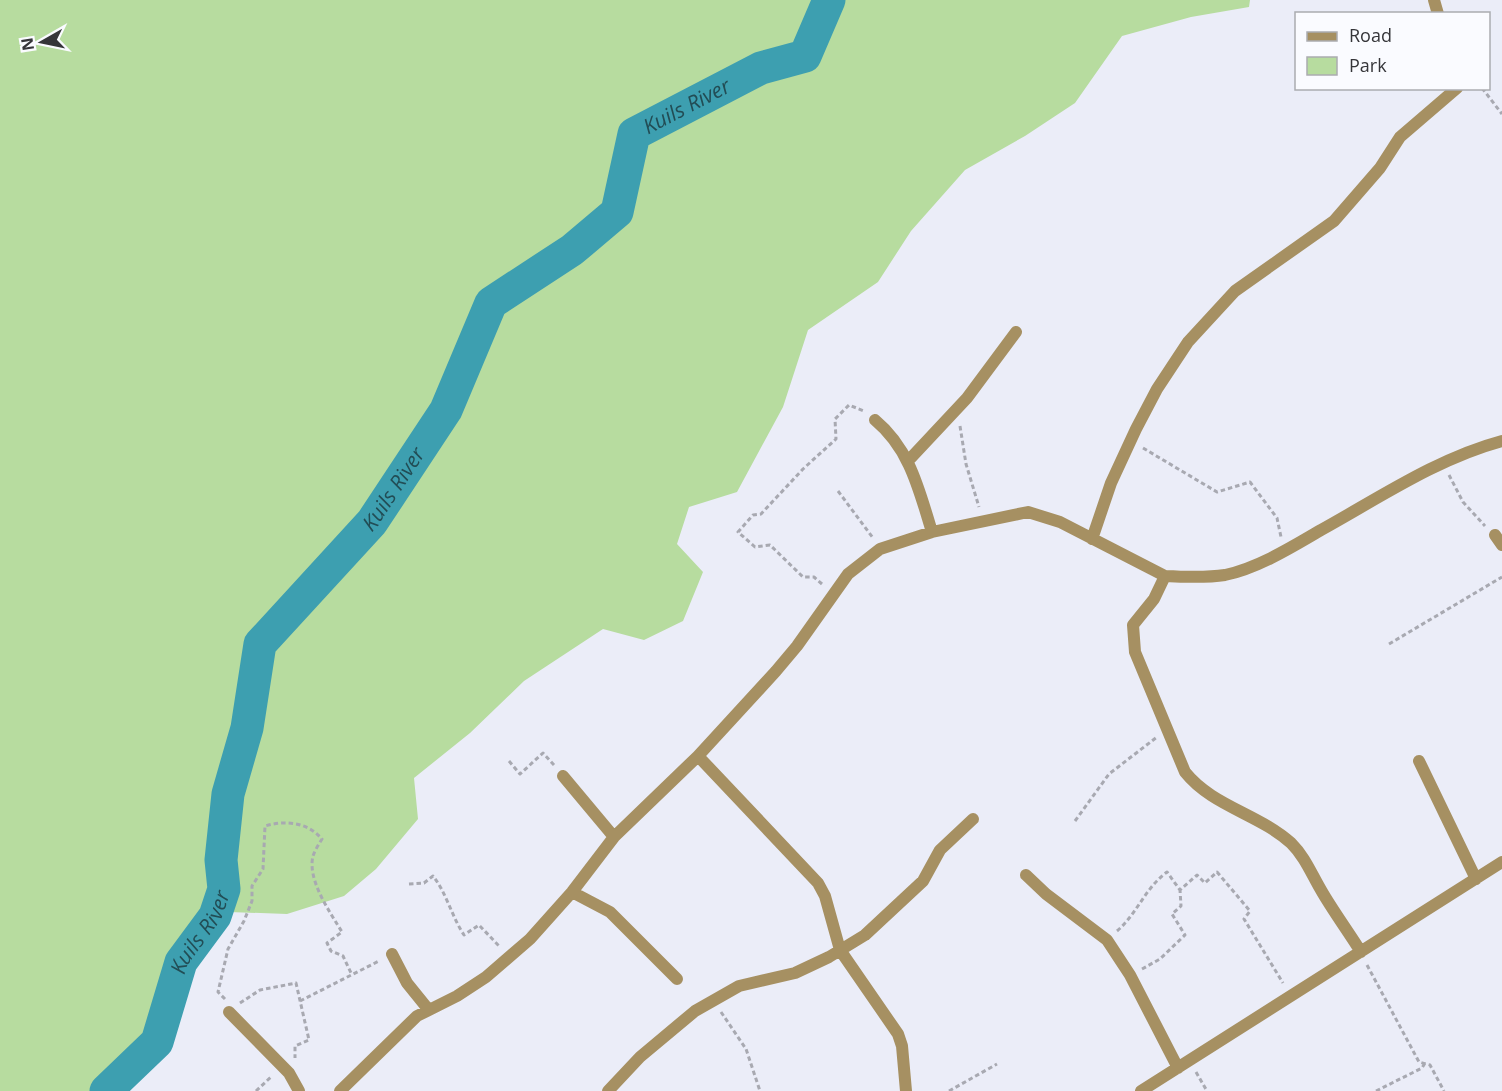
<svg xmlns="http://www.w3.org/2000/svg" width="1502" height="1091" font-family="'Open Sans',sans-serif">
	<rect width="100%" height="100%" fill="#ebedf8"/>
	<!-- green -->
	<path fill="#b7dc9f" d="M0 0H1250L1249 7 1191 17 1122 36 1075 103 1025 136 965 170 911 231 878 282 808 330 783 407 737 492 689 507 677 544 703 572 683 621 644 640 603 629 524 681 470 733 414 778 418 819 376 869 344 896 287 914 229 912 188 967 173 1016 169 1050 125 1091H0Z"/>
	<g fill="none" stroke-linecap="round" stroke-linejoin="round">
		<!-- river -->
		<path stroke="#3d9fb0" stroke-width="33" id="s1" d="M106 1091 157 1042 181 962 215 916 224 889 221 860 228 794 247 728 260 644 372 522 446 410 491 303 572 250 617 212 634 134 761 68 805 56 829 0"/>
		<!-- path -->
		<path stroke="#a8a9b1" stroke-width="3" stroke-dasharray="4.5 3" stroke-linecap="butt" d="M1482 88 1502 114
			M960 426 966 464 979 507
			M1143 448 1217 492 1250 482 1277 518 1281 537
			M1449 475 1463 502 1485 526
			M838 491 873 538
			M822 584 814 577H803L770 545 755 547 738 532 753 515 761 514 803 469 836 439 835 419 849 405 864 411
			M1389 644 1502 577
			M509 761 520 774 543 753 554 765
			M1075 821 1109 774 1157 737
			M409 884 424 883 433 876C446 892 452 917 464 935L479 925 500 947
			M1117 931C1137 914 1145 888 1167 872L1180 890 1197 875 1205 883 1217 872 1250 911 1244 919 1283 983
			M1367 965 1419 1062 1430 1065 1444 1091
			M1142 969 1160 959 1185 935 1172 914 1181 906 1180 890
			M225 999 218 992 228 949 244 921 252 901V886L263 869 265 826C286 820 307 822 322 839 319 844 315 850 313 856 307 880 330 912 342 932L327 943 331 951 343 956 352 975
			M300 1001 379 961
			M240 1003 260 990 296 983 309 1040 295 1046V1058
			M721 1012 746 1049 760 1091
			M1196 1072 1207 1091
			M256 1091 271 1077
			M949 1091 997 1064
			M1376 1091 1422 1068 1425 1063"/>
		<!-- minor -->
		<path stroke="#a69062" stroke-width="12" d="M1434 0 1438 14
			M875 420C910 449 919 490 932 532
			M908 461 967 398 1016 332
			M1495 535 1502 545
			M1092 539 1111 483 1136 429 1157 389 1188 342 1235 291 1334 221 1380 168 1400 137 1457 88
			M698 756 818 883 825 896 840 950 898 1034 902 1046 906 1091
			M1419 761 1476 879
			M563 776 614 837
			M1026 875 1046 894 1107 940 1130 975 1178 1068
			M572 892 610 912 677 979
			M1361 952C1348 931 1333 911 1321 890 1311 873 1305 857 1291 843 1259 814 1212 806 1185 772L1135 652 1133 625 1154 599 1165 576C1184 577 1206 578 1225 575 1258 568 1292 547 1321 530 1379 498 1438 458 1502 441
			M392 954 407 983 428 1009
			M229 1012 289 1073 299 1091
			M340 1091 417 1016 457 996 486 977 530 939 572 892 614 837 698 756 776 671 797 646 848 574 880 549 932 532 1028 512 1060 522 1165 576
			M608 1091 640 1057 695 1011 739 986 795 973 829 957 865 935 923 881 940 850 973 819
			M1141 1091 1502 862"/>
	</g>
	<g text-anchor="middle" stroke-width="6" stroke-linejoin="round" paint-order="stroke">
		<!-- water labels -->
		<g font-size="21" font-style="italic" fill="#224d55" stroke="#fafbff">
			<text dy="7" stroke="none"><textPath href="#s1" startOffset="1200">Kuils River</textPath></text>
			<text dy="7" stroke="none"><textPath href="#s1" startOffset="694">Kuils River</textPath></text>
			<text dy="7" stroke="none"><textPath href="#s1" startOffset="190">Kuils River</textPath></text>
		</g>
	</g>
	<!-- legend -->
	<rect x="1295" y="12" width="195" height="78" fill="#fafbff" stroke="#abacb0" stroke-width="1.5"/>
	<rect x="1307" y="32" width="30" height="9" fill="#a69062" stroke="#abacb0" stroke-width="1.5"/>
	<text x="1349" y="42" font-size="18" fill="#353539">Road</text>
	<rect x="1307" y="57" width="30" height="18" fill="#b7dc9f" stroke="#abacb0" stroke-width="1.5"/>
	<text x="1349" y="72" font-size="18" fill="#353539">Park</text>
	<!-- north arrow -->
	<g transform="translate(42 42) rotate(261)" stroke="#fafbff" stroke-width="4.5" paint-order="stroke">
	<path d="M0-4.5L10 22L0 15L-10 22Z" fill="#353539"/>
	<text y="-9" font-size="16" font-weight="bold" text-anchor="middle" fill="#353539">N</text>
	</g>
</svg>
